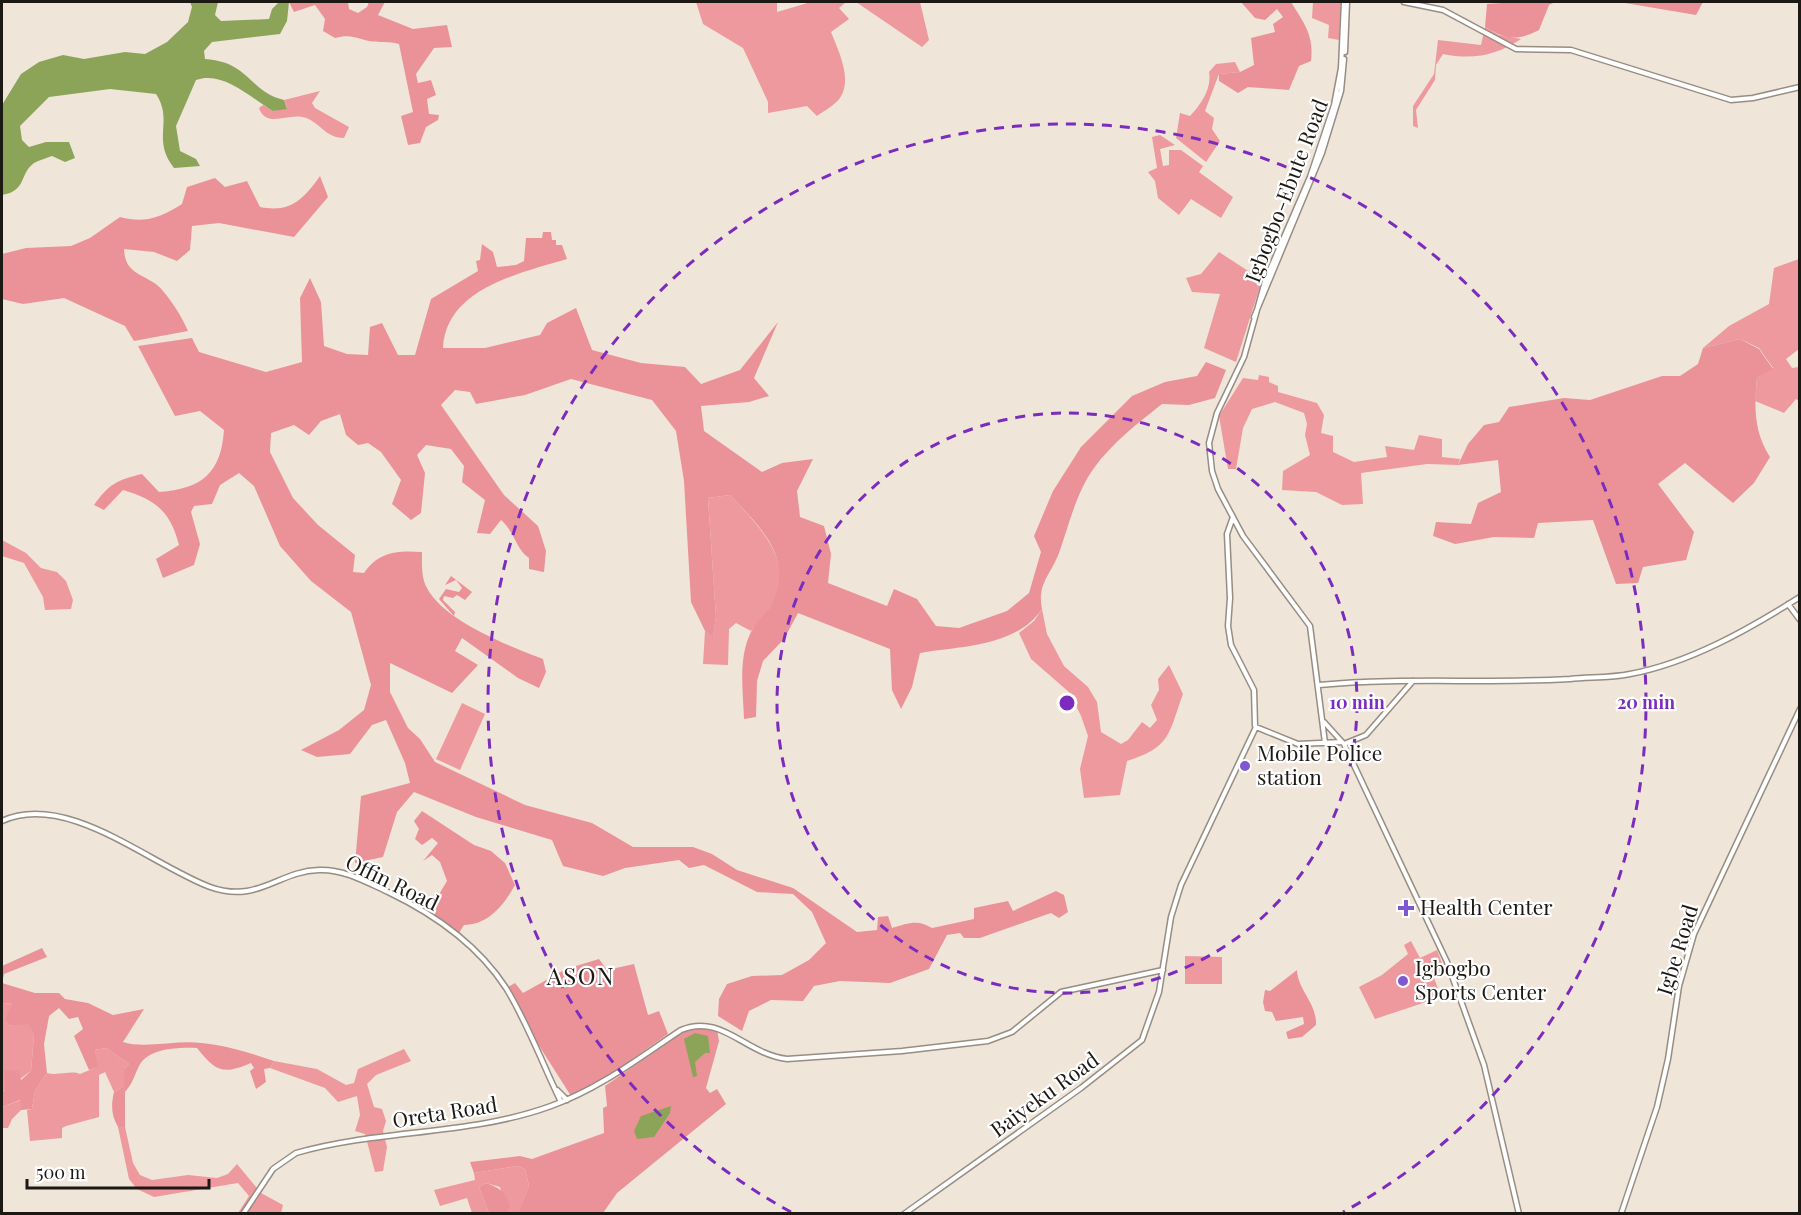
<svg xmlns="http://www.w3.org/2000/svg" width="1801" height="1215" font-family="'Playfair Display',serif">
	<rect width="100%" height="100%" fill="#f0e5d9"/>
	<!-- green -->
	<path fill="#ee999e" d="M696 2H777V12L811 2H846L839 8 849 19 831 32C838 50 853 79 840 98 835 105 824 111 817 116L807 106 768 113V102L743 48 703 24Z
		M856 2H920L929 40 922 47Z
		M1313 2H1341L1339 40 1328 38 1329 25 1312 18Z
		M1485 27 1499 35 1521 39C1495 56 1473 60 1443 54L1436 65 1435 80 1416 110 1418 128 1413 126V106L1434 74 1438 40 1481 45Z
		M1235 62 1240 72 1219 74 1205 111 1214 118 1212 129 1220 141 1206 162 1176 138 1180 113 1190 116C1201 104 1212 89 1209 72L1216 64Z
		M320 91 312 103 315 108 349 127 344 138C324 138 318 119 302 117 286 114 266 128 259 108L263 105 273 111 287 108 284 100Z
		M1160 135 1175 145 1160 149 1163 166 1169 165V150H1181L1203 166 1199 172 1233 197 1221 218 1191 199 1179 215 1158 198 1155 181 1148 172 1157 168 1152 137Z
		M1219 252 1262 280 1236 362 1204 348 1220 294 1192 292 1186 278 1201 274Z
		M1799 259V349L1786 359 1792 368 1799 367V401L1796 399 1784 413 1755 401 1757 378 1773 368 1759 348 1740 339 1703 348 1729 326 1769 304 1774 268Z
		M1259 375 1269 377V382L1278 386V392L1317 403 1324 415 1321 433 1333 436V452L1354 462 1387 457 1385 446 1414 450 1419 435 1442 439V457L1460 459 1458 465 1427 464 1361 473 1363 504 1342 505 1316 492 1282 490 1283 471 1310 455 1305 435 1307 424 1304 413 1275 402 1252 409 1243 428 1236 469H1228L1219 416 1243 378 1258 380Z
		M730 495C757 524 798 563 772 605 766 614 758 622 751 631L736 623 729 629 728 665 703 664 705 631 713 636 716 617 708 498Z
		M2 540 26 553 41 568 57 572 66 581 73 600 71 609 45 610 43 597 24 563 2 556Z
		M1042 609 1047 634 1064 666 1088 687 1097 702 1101 732 1121 744 1128 740 1142 722 1150 728 1157 720 1151 705 1159 690 1158 679 1169 665 1183 694C1168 735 1171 747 1127 761L1120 795 1084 798 1080 769 1088 736 1081 716 1070 693 1031 659 1019 633 1034 621Z
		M462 703 485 714 460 770 436 759Z
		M1411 941 1420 958 1437 950 1445 971 1433 975 1441 997 1375 1019 1359 987 1382 975 1408 954 1404 945Z
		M1185 956 1222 957V984H1185Z
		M12 1003 6 1021 10 1026 28 1023 34 1035 31 1071 2 1092V1004Z
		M106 1048 129 1064 124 1069V1086L114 1092 105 1072 99 1075V1117L66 1126 62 1128V1138L30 1141 27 1110 32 1109 35 1091 47 1073C58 1076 71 1070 80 1074L97 1067 95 1050Z
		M404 1049 411 1061 376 1075 367 1084 374 1107 382 1109 386 1121 383 1131 387 1147 383 1171 375 1172 365 1134 355 1131 360 1115 357 1096 338 1102 325 1088 270 1068 274 1061 317 1069 346 1085 354 1083 358 1069Z
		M21 1100V1110L12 1119 8 1128H2V1107Z
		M118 1127H125L133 1163 140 1175 152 1180 188 1175 217 1178 228 1174 237 1164 261 1193 283 1205 281 1213H238L249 1196 238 1183 154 1197 137 1189 129 1179Z
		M517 1166 525 1169 529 1186 518 1214 503 1213H506L500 1187 486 1183 479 1187 489 1213H472L467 1198 440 1206 434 1190 475 1180 474 1173Z"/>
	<!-- forest -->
	<path fill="#eb9298" d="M289 2H348L349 9 358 13 367 7 369 2H385L378 15 413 29 447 25 452 47 434 48 416 74 418 83 431 80 436 95 427 99 429 114 439 115 438 120 426 127 420 143 408 145 401 116 413 112 399 44C389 41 379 43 369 41 355 38 350 34 335 38L323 31 325 19 315 5 294 12Z
		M1241 2H1291C1304 23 1314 35 1311 61L1299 66 1289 90 1248 87 1238 93 1219 81V74L1240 72 1254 65 1251 38 1275 32 1273 24 1283 17 1277 9 1265 20 1255 18Z
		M1516 2H1555L1549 5 1539 30C1517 41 1507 40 1485 27L1487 4Z
		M1619 2H1703L1696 15Z
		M320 176 328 197 294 237 219 223 192 226 190 250 177 261 154 252 124 249C125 278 149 273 163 291 173 303 182 317 188 331L134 341 125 326 64 298 23 304 2 299V254L26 248 71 246 90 238 120 217C145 224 161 217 182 204L187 187 215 178 225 187 247 181 260 207C290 213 303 200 320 176Z
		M543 232H551L552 240H556V245H562L567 259C521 273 446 288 443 348H485L540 335 547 323 576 308 592 350 641 363 685 367 701 384 740 370 778 322 754 378 769 396 749 402 701 406 704 431 762 472 782 463 813 459 797 491 800 517 824 526 831 554 828 583 887 606 894 589 917 599 936 626 959 628 1007 611 1029 593 1041 552 1034 536 1053 491 1081 447 1132 396 1165 382 1197 376 1206 362 1226 370 1215 398 1189 405 1162 404C1138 423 1112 443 1094 468 1076 493 1069 525 1059 553 1050 576 1037 584 1042 609 1016 647 962 646 920 653L912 687 901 709 892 690 890 649 798 613 784 639 763 661 757 681 756 717 744 719C743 690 738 658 751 632 756 621 768 613 773 602 794 557 759 526 730 495L708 498 716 617 713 637 705 631 691 602 684 481 676 431 652 400 571 379 525 395 476 404 470 392 455 390 441 405 504 495 538 526 546 551 544 572 529 569V558C515 548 515 532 501 520L490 534 477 533 485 500 462 482 464 466 451 449 426 445 417 455 425 473 421 513 411 520 392 504 401 480 381 452 368 443 358 445 346 435 340 414 321 421 309 435 294 425 271 433 270 452 293 498 318 525 355 555 353 572 364 573C378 552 397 550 422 552 422 564 421 577 427 588 444 621 509 646 543 659L546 672 539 688 518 678 462 638 455 651 478 665 452 693 390 663V692L408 728 420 739 435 762 525 805 592 823 633 847H693L712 854 737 870 793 888 857 932 877 930 878 917 888 916 892 928C908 923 918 919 932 928L974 919V908L1008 901 1013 911 1056 891 1064 895 1068 912 1059 918 1051 913 980 938H964L960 933 947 935 929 969 890 983 840 981 814 986 803 1001 771 1000 749 1011 742 1031 718 1016 719 999 727 984 752 976 782 975 809 960 826 943 812 912 793 894 757 892 704 865 689 868 679 860 625 868 603 876 563 866 552 840 476 817 414 792 397 812 383 857 355 863 361 796 410 783 405 763 386 720 372 725 350 754 317 757 301 750 339 730 364 710 371 685 351 612 311 581 280 546 254 486 239 473 220 485 212 504 194 506 191 512 200 544 194 565 163 578 156 559 179 545C170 511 156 500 123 490L104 510 94 505C109 484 117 480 142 474L159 492C202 489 221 473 224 430L200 411 175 416 138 346 192 338 199 352 266 372 302 362 300 298 310 278 321 302 324 346 347 354 368 355 370 327 382 323 398 355H415L431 299 478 271 476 261 480 260 482 244 493 252 497 267 516 265 524 261 526 238H542Z
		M1740 339 1759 349 1773 369 1757 378C1754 408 1754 432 1770 457L1754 483 1733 503 1685 463 1658 484 1694 532 1686 560 1643 567 1638 583 1616 584 1593 520 1538 523 1534 538 1494 537 1455 544 1433 536 1436 522 1471 524 1478 503 1501 492 1498 460 1458 465 1468 444 1484 425 1499 422 1509 407 1564 398 1590 400 1662 376H1680L1698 364 1703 348Z
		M451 576 472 592 465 600 457 595 453 598 444 596 443 600 455 612 454 616 439 599 446 589 459 592 462 588 456 580 445 585Z
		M422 811 474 845 491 851 505 863 515 885C504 905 488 925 464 925L459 933 435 916V901L447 881 440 862 432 855 423 861 438 843 432 838 422 845 415 839 419 829 414 821Z
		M42 948 47 957 4 974 2 983 35 993H59L65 999 88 1003 113 1015 144 1009 123 1042C143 1049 177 1040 201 1043 226 1045 250 1053 274 1061L270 1068 264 1069 266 1082 256 1089 250 1071 254 1068 251 1063C223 1075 216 1072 197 1048 179 1047 148 1048 139 1066 134 1076 133 1083 125 1092V1127H118C111 1115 111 1105 114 1092L124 1086V1069L129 1064 106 1048 95 1050 98 1067 89 1070 74 1036 83 1029 78 1017 69 1019 59 1008 49 1016 44 1044 47 1073 35 1091 32 1109 21 1110 20 1100 2 1107V1092L5 1090 4 1070 19 1071 21 1080 31 1071 34 1035 28 1024 10 1026 5 1020 12 1003 2 1004V966Z
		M599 959 607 970 634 964 648 1015 659 1011 668 1034 604 1079 571 1096 531 1033 508 987 515 983 523 993 566 969Z
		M1297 970C1298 991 1317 1003 1316 1025L1302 1037 1288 1039 1286 1032 1304 1024 1303 1017 1276 1021 1272 1012 1265 1011 1263 1002 1265 990 1270 991Z
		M700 1025 717 1029 719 1041 706 1088 710 1093 717 1089 726 1104 617 1193 603 1213H518L529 1186 525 1169 517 1166 474 1173 470 1162 520 1156 532 1159 604 1133 603 1108 607 1106 605 1086 689 1028Z
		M486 1183C500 1188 506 1192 510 1207L506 1213H489L479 1187Z"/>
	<!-- water -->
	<path fill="#8ba457" d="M190 2H218L215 15 221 21 269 19 272 9 279 2H289L287 21 280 34 212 42 204 51 205 59C250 62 248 91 284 100L287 109 273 111C251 98 223 70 196 80L176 126 180 151 196 159 200 166 174 168C151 139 174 121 156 94L110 89 49 97 20 126 22 140 29 147 46 142H69L75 158 65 162 52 156C47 158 39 160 34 163 19 174 27 191 2 195V105L21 74 39 62 63 55 84 59 125 52 145 54 167 42 188 22 192 7Z
		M695 1033 708 1036 710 1053H705L695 1062 697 1076 693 1077 684 1039Z
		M671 1106 670 1113 654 1137 637 1139 634 1131 641 1116Z"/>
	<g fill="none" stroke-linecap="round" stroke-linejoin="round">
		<!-- secondary casing -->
		<g stroke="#978d82" stroke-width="7">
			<path id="secondary" d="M1404 2 1443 10 1516 49 1571 50 1731 100 1753 98 1800 87
				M1345 52 1347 2
				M1254 317 1322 153 1341 91 1344 59
				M1233 517 1227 534 1230 598 1228 626 1231 645 1254 690 1255 726
				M1788 604 1800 620
				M1319 685C1403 677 1487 684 1570 679 1590 677 1610 678 1630 674 1690 663 1749 629 1800 597
				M1324 722 1343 743
				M1325 743 1310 626 1243 536 1218 489 1212 471 1209 443 1217 413 1244 357 1265 281 1310 177 1334 105 1341 68 1344 2
				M1344 744 1447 962 1484 1065 1519 1214
				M1344 744 1366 735 1413 681
				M2 821C67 791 151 865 210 887 258 904 278 871 319 870 344 869 366 882 388 892 434 914 478 945 506 988 528 1024 543 1065 561 1102
				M557 1090 567 1100
				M243 1214 273 1169 296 1153C379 1129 469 1136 551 1106 599 1089 639 1058 681 1030 722 1013 745 1054 787 1059L902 1051 988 1041 1012 1032 1061 992 1163 970
				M904 1214 1081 1088 1142 1040 1159 992 1171 917 1181 885 1256 727 1298 744 1342 742
				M1621 1214 1657 1107 1668 1059 1679 986 1694 934 1800 709"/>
		</g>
		<!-- secondary -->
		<use href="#secondary" stroke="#fff" stroke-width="4"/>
	</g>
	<!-- distance rings -->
	<g fill="none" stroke="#7b2cbf" stroke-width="3" stroke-dasharray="10 8">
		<circle cx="1067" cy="703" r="290"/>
		<path d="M791 1212A579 579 0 1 1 1343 1212"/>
	</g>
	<!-- markers -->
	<g fill="#7f57d1" stroke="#fff" stroke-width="2">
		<circle cx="1245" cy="766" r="6"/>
		<path d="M1403 899h6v6h6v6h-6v6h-6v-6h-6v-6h6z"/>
		<circle cx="1403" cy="981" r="6"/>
	</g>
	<g text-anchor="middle" stroke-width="4.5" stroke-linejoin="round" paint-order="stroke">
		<!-- street labels -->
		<g font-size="21" fill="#1c1814" stroke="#fff">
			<text transform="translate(1287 191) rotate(-69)" y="7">Igbogbo-Ebute Road</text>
			<text transform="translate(392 883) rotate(26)" y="7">Offin Road</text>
			<text transform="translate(1678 950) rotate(-73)" y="7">Igbe Road</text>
			<text transform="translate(1045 1095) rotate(-36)" y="7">Baiyeku Road</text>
			<text transform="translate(445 1113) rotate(-9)" y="7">Oreta Road</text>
		</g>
		<!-- poi labels -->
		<g font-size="21" fill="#1c1814" stroke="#fff" text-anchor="start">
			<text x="1257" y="761">Mobile Police<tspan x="1257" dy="24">station</tspan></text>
			<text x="1420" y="915">Health Center</text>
			<text x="1415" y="976">Igbogbo<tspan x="1415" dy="24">Sports Center</tspan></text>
		</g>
		<!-- quarter labels -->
		<g font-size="24" letter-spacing="1.5" fill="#1c1814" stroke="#fff">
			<text x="581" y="985">ASON</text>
		</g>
	</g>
	<circle cx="1067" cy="703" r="9" fill="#7b2cbf" stroke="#fff" stroke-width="3"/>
	<g font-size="18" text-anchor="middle" font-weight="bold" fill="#7b2cbf" stroke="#fff" stroke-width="4.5" stroke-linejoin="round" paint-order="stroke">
		<text x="1357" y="709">10 min</text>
		<text x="1646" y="709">20 min</text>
	</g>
	<!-- border -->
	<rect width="1801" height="1215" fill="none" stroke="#1c1814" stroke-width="6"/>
	<!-- scale -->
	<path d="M27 1179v9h182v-9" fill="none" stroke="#1c1814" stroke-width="3"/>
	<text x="36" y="1179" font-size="18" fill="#1c1814" stroke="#ffffff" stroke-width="4.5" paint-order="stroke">500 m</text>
</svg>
